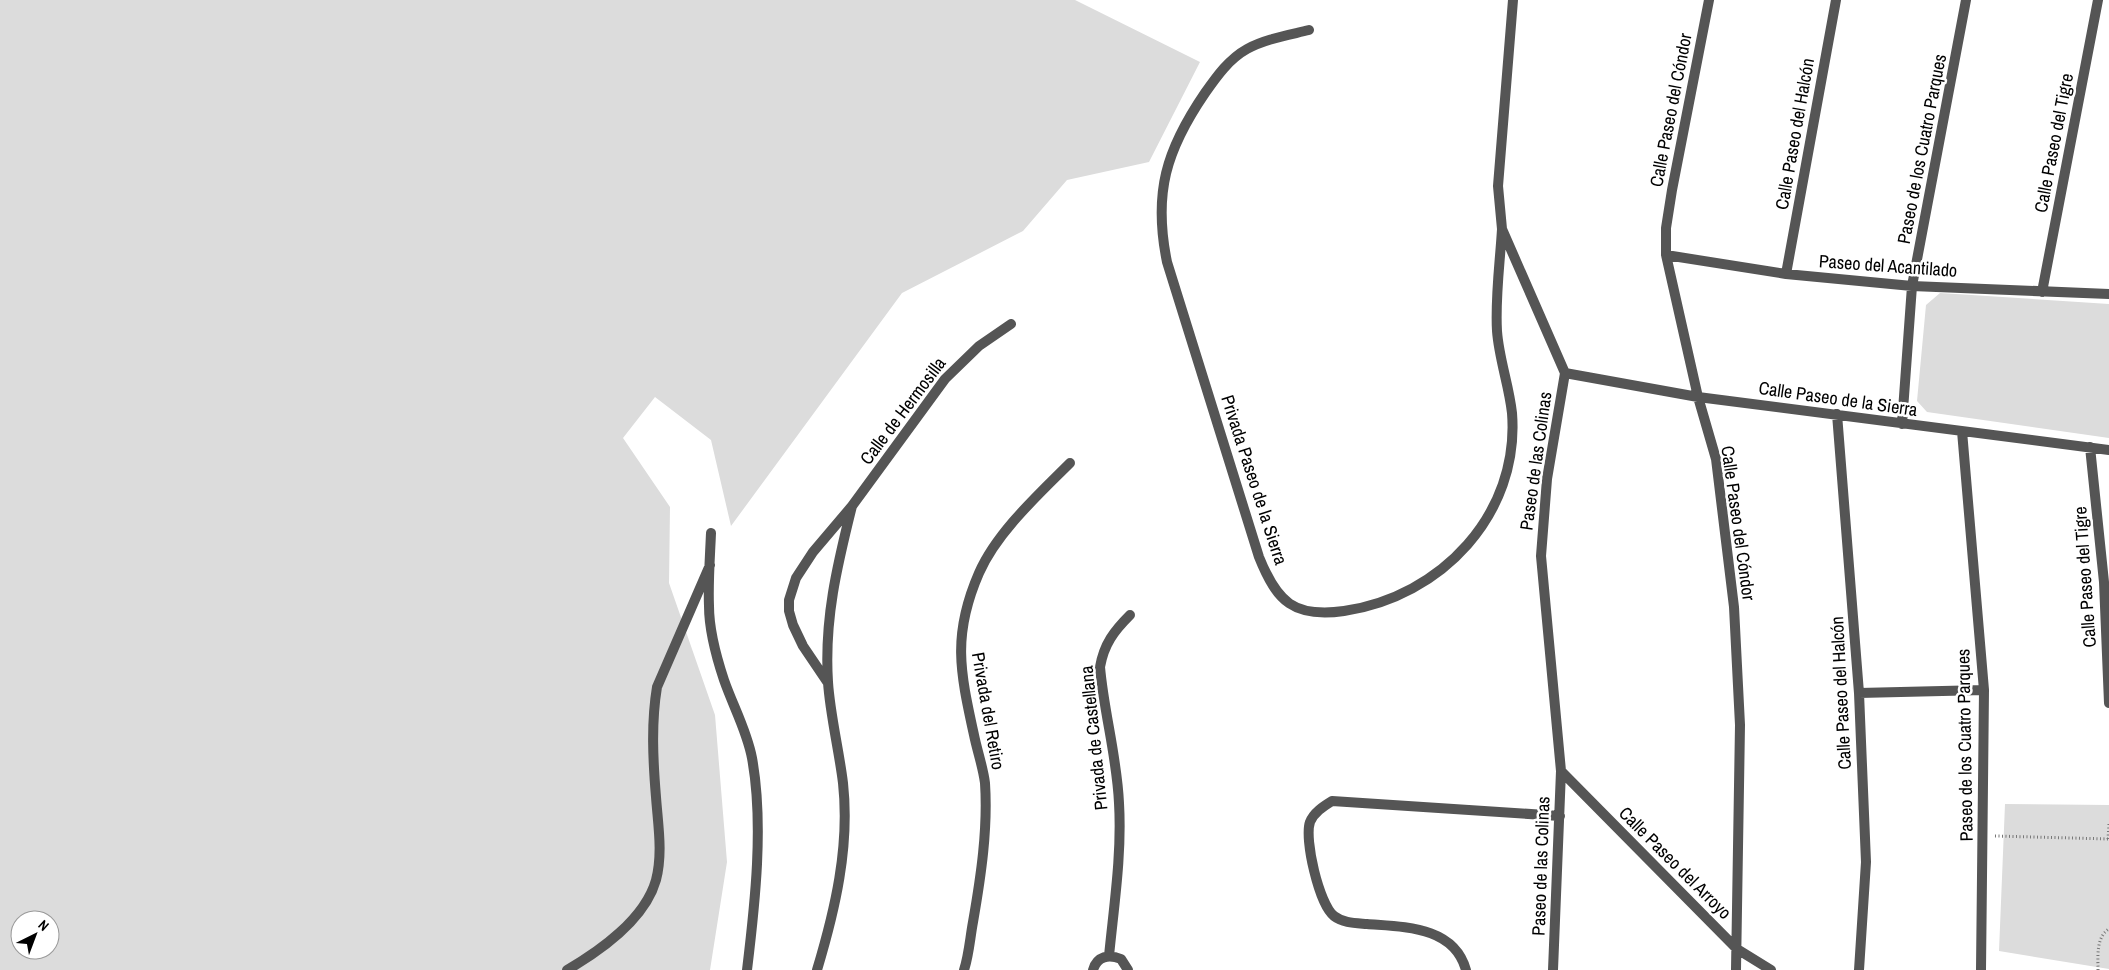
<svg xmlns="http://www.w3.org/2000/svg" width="2109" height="970" font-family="'Archivo Narrow',sans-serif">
	<rect width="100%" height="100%" fill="#fff"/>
	<!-- green -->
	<path fill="#dcdcdc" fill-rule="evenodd" d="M0 0H1075L1200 62 1149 162 1067 180 1023 231 902 293 731 526 711 440 655 397 623 438 670 507 669 583 715 715 727 862 710 970H0ZM20 920H50V950H20Z
		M1940 293 2109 304V438L1927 412 1917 401 1926 305Z
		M2005 804 2109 805V969L1999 951Z"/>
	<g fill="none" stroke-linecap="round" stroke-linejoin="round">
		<!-- path -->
		<path stroke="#777" stroke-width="3" stroke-dasharray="1 2.5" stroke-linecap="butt" d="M1995 836 2109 839
			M2108 839 2109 824
			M2098 970C2098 956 2096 937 2109 929"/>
		<!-- street -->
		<path stroke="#555" stroke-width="10" d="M1513 0 1498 186 1502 229 1565 373 1547 479 1541 556 1561 771 1553 970
			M1709 0 1672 190 1666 228V255L1698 397 1716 459 1734 607 1740 725 1736 970
			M1309 30C1289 35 1265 39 1247 49 1229 59 1217 76 1205 93 1166 150 1153 193 1167 262L1259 557C1277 602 1294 618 1344 611 1441 597 1520 514 1512 413 1509 385 1499 359 1497 331 1495 298 1500 263 1502 229
			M1666 255 1786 274 1912 286 2109 294
			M1786 274 1836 0
			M2042 292 2098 0
			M1565 373 1698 397 2109 450
			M1837 414 1859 693 1866 862 1859 970
			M1902 424 1912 286 1966 0
			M1962 431 1984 690 1981 970
			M2090 447 2104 582 2109 703
			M711 533C710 557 708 582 709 606 709 630 716 656 724 680 733 706 747 731 752 758 764 824 755 904 747 970
			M828 683 803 646 793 625 789 611V600L796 578 813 552 852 506 945 379 979 346 1011 324
			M1859 693 1984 690
			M1561 771 1737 949 1771 970
			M1109 956C1114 905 1122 854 1119 803 1117 757 1104 713 1100 667 1104 644 1114 631 1130 615
			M567 970C600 951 645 919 656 880 663 853 658 825 656 797 653 761 651 723 657 687L710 565
			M817 970C835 910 850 847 843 783 839 750 830 714 828 682 824 620 837 566 852 506
			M964 970C969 955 970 938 973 922 981 876 988 829 985 783 983 767 977 750 974 735 960 671 952 635 979 573 997 532 1039 494 1070 463
			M1093 970C1097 956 1109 954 1121 959L1128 970
			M1466 970C1454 926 1404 927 1367 924 1355 923 1343 923 1334 916 1319 904 1304 839 1310 822 1314 812 1324 806 1332 801L1560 816"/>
	</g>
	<g text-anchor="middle" stroke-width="5" stroke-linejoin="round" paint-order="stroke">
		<!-- street labels -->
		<g font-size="18" fill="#000" stroke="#fff">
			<text transform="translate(1671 110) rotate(-79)" y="6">Calle Paseo del Cóndor</text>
			<text transform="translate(1795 134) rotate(-80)" y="6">Calle Paseo del Halcón</text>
			<text transform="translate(2054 143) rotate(-79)" y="6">Calle Paseo del Tigre</text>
			<text transform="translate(1922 149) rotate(-79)" y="6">Paseo de los Cuatro Parques</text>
			<text transform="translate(1888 266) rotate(4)" y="6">Paseo del Acantilado</text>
			<text transform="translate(1838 399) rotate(8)" y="6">Calle Paseo de la Sierra</text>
			<text transform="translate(903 411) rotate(-53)" y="6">Calle de Hermosilla</text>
			<text transform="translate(1536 461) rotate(-82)" y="6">Paseo de las Colinas</text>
			<text transform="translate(1254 480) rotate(72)" y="6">Privada Paseo de la Sierra</text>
			<text transform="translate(1738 523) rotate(82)" y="6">Calle Paseo del Cóndor</text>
			<text transform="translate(2085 577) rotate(-94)" y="6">Calle Paseo del Tigre</text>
			<text transform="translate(1841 693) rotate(-93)" y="6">Calle Paseo del Halcón</text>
			<text transform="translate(988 711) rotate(80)" y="6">Privada del Retiro</text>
			<text transform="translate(1094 738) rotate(-96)" y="6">Privada de Castellana</text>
			<text transform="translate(1965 745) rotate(-91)" y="6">Paseo de los Cuatro Parques</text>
			<text transform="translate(1675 863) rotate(45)" y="6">Calle Paseo del Arroyo</text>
			<text transform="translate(1541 866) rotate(-88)" y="6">Paseo de las Colinas</text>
		</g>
	</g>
	<!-- north arrow -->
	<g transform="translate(35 935) rotate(42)"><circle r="24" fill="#ffffff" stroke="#999999"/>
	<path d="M0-4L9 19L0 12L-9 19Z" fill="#000000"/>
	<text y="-8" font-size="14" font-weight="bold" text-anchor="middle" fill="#000000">N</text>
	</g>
</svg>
